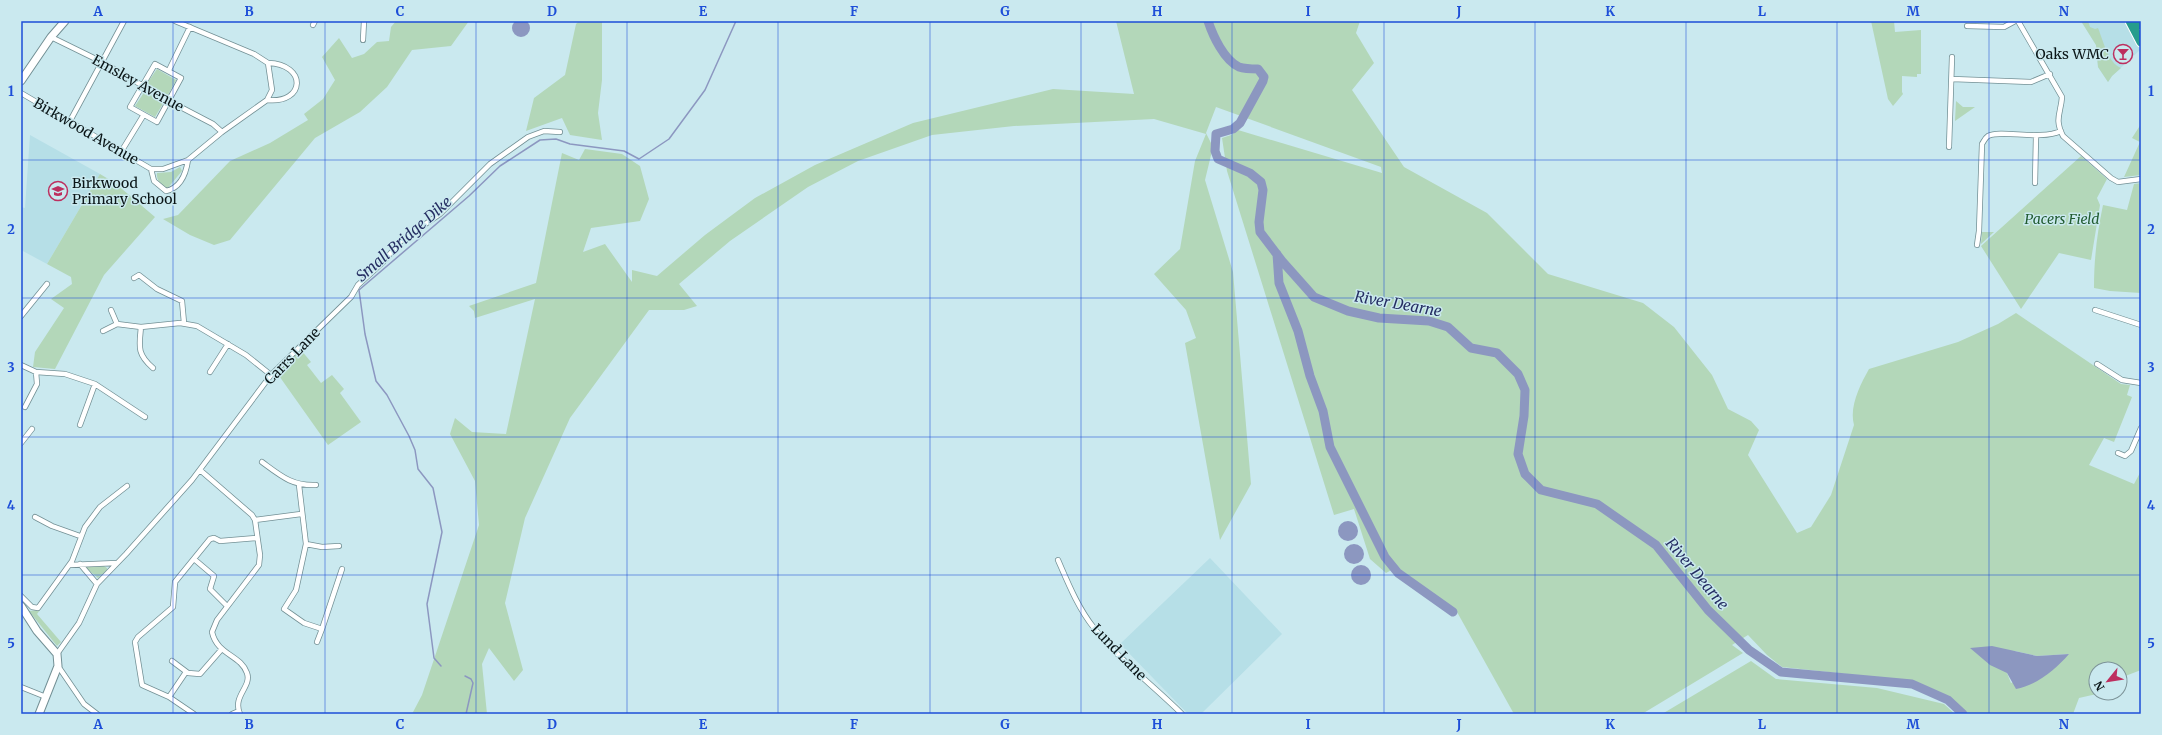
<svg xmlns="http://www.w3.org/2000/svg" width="2162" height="735" font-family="Merriweather,serif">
	<rect width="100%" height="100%" fill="#cae9ef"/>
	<!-- built -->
	<path fill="#b6dfe7" d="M2081 21H2125L2140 50 2112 76 2108 82 2098 67 2096 45Z
		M30 135 100 174 47 264 21 250V207L25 208Z
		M1210 558 1282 634 1201 714H1188L1120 644Z"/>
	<!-- green -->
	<path fill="#b3d7b9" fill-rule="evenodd" d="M396 21H469L451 46 412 50 387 87 360 112 315 138 230 240 214 245 190 235 163 219 178 215 230 161 270 143 308 120 304 114 323 99 335 80 322 57 339 38 352 58 364 54 377 42 389 41 391 27Z
		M579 21H602V80L598 113 602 140 570 135 562 118 526 131 534 98 565 75 576 24Z
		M1116 21H1360L1356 33 1374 63 1352 90 1404 167 1487 213 1548 274 1643 303 1674 327 1712 375 1728 409 1751 421 1759 430 1748 455 1797 533 1811 527 1831 495 1854 425C1849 407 1860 385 1869 369L1958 342 1998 324 2016 313 2121 384 2130 385 2127 395 2132 397 2114 442 2104 438 2089 465 2134 484 2141 471V670L2120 678V669H2096V693H2101L2079 698 2073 714H1964L1948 700 1912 681 1782 667 1767 655 1748 635 1732 645 1743 653 1642 714H1514L1457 612 1397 567 1386 573 1370 559 1354 509 1334 515 1227 171 1222 138 1231 135 1238 130 1382 173 1381 167 1216 107 1206 133 1213 147 1205 180 1233 272 1251 484 1220 540 1185 343 1196 338 1186 310 1154 274 1180 249 1195 161 1206 134 1154 119 1014 126 932 135 858 161 808 187 730 241 679 284 697 306 684 310H649L570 418 525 518 505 603 523 670 514 681 489 648 482 664 487 714H412L422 695 479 525 475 481 450 434 455 418 472 432 506 434 535 299 475 318 474 311 469 306 536 283 562 153 579 160 585 149 622 154 640 166 649 199 640 221 591 228 583 252 605 244 632 282V270L657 276 705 235 755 198 815 165 913 123 1053 89 1134 94ZM2015 651 2037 656 2069 654 2011 683 2007 673Z
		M1871 21H1894L1895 32 1921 30V74H1917V77L1902 76V92L1903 94 1893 106 1888 99Z
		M2081 21H2088L2090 27 2095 29 2098 28C2103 40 2108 63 2121 68L2112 76 2108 82 2098 67 2096 45Z
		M157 69 176 80 168 95 147 84V81L150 79Z
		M141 90 164 102 155 117 135 106 143 94Z
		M1956 101 1963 107H1975L1955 121Z
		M2141 124V175L2124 177 2140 142 2132 138Z
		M2081 156 2107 179 2097 198 2100 205 2091 260 2059 253 2021 309 1981 246Z
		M180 167 182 171 167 189C161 187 156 179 157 173L171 172Z
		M100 174 115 183 155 217 104 275 55 369 33 367 35 352 64 308 51 299 72 284 71 277 47 264Z
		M2141 183V293L2110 291 2094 288C2094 259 2097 233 2103 205L2127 210 2134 184Z
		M1982 232H1994L1981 244V243Z
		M301 350 311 362 307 365 321 383 332 375 344 389 340 393 361 422 328 445 277 373Z
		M104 566 107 568V570L98 578 85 567Z
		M40 610 37 614 61 642 57 646 29 611Z
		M1751 661 1776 679 1877 688 1944 704 1955 714H1662Z"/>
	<!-- water -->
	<path fill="#8c97c0" d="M512 28a9 9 0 1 1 18 0a9 9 0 1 1-18 0Z
		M1338 531a10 10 0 1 1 20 0a10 10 0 1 1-20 0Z
		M1344 554a10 10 0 1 1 20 0a10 10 0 1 1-20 0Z
		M1351 575a10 10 0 1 1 20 0a10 10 0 1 1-20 0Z
		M1992 646 2037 656 2069 654C2056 669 2036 686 2016 689L2007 673 1990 665 1970 648Z"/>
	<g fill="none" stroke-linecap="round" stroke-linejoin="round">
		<!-- stream -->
		<path stroke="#8c97c0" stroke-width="1.5" d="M441 666 434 658 427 604 442 532 433 488 418 469 415 450 409 436 387 395 376 381 365 334 359 290 469 196 500 166 540 140 556 139 570 144 624 151 639 159 669 139 705 90 736 21
			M465 676 471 679 473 683 466 714"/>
		<!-- river -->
		<path stroke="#8c97c0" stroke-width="9" d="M1208 21C1213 36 1224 60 1239 67 1245 69 1252 69 1258 69L1264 77 1263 81 1240 123 1233 129 1216 134 1215 151 1218 159 1250 173 1261 182 1263 190 1259 222 1260 232 1282 261 1314 297 1348 311 1379 318 1429 321 1448 327 1471 348 1497 353 1518 374 1525 390 1524 416 1518 454 1525 474 1541 490 1597 504 1656 545 1708 610 1749 650 1781 672 1912 684 1948 700 1963 714
			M1277 254 1279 283 1298 331 1310 376 1323 411 1330 447 1385 557 1398 573 1453 612"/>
		<!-- street casing -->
		<g stroke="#739095" stroke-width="6">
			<path id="street" d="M2018 21 2062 97C2061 113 2054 119 2063 136L2111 178 2118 182 2141 179
				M313 25 315 21
				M1967 26 2004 27 2015 21
				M51 37 102 62 169 101 213 124 222 132
				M363 40 364 21
				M155 64 181 78 157 122 130 107Z
				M169 70 190 27
				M1952 79 2031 82 2050 74
				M21 93 151 169H163L188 160 222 132 267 100 272 90 268 63 254 54 175 21
				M267 100C306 104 307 64 268 63
				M70 121 124 21
				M1949 147 1952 57
				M121 152 143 116
				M151 169 154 181 166 191C180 188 186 174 188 160
				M2035 183 2036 136
				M1977 245 1979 231 1982 144C1984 141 1985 138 1988 136 2002 129 2039 141 2061 131
				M134 278 139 275 157 289 182 301 184 323
				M111 310 117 324
				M2095 310 2141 325
				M21 316 47 284
				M141 327C139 347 137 354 153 368
				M103 331 117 324 141 327 180 323 197 326 246 355 271 375
				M2097 364 2122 380 2141 383
				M21 365 36 372 65 374 95 384 145 417
				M210 372 228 344
				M25 407 37 384 36 372
				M80 425 95 384
				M21 443 32 429
				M2118 453 2125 456 2131 451 2141 428
				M262 462C281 476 292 486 316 485
				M200 470 252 515 255 520 260 555 259 565 217 620 212 632C217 655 241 655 247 673 252 687 232 696 240 714
				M299 485 306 544 296 590 284 609 304 623 322 629 317 642
				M35 517 52 526 80 536
				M255 520 301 514
				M306 544 322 547 339 546
				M194 559 214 576 210 589 227 606
				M1058 560C1068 583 1078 608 1094 628 1119 660 1153 685 1182 714
				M80 564 97 584
				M70 565 117 563
				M21 596 32 607 38 608 72 561 85 527 100 507 127 486
				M322 629 342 569
				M57 654 79 623 97 584 126 554 192 480 271 375 351 297 358 285 383 262 402 240 440 214 490 164 528 137 544 131 560 132
				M172 661 188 673 200 674 221 650
				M58 666 84 704 97 714
				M21 687 46 697
				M169 697 186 672
				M194 714 169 697 142 685 135 642 138 637 173 607 175 582 210 539 214 538 220 541 257 538
				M232 714 239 711"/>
		</g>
		<!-- secondary casing -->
		<g stroke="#739095" stroke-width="9">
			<path id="secondary" d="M21 81 51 37 65 21
				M21 606 37 631 57 654 58 666 39 714"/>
		</g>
		<!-- highway casing -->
		<g stroke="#fff" stroke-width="11">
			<path id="highway" d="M2130 21 2141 42
				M2139 21 2141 25"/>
		</g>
		<!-- street -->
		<use href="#street" stroke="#fff" stroke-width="4.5"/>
		<!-- secondary -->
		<use href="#secondary" stroke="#fff" stroke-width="7"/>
		<!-- highway -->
		<use href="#highway" stroke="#269d8c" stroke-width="9"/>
	</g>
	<!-- grid -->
	<path fill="none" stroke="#1d4ed8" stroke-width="1" stroke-opacity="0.55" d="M173 21V714M325 21V714M476 21V714M627 21V714M778 21V714M930 21V714M1081 21V714M1232 21V714M1384 21V714M1535 21V714M1686 21V714M1837 21V714M1989 21V714M21 160H2141M21 298H2141M21 437H2141M21 575H2141"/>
	<!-- icons -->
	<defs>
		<g id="bar-ring" transform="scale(1)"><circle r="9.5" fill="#cae9ef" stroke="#bd2f5f" stroke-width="1.5"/><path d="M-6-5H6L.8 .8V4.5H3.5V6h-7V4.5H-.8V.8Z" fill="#bd2f5f"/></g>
		<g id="school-ring" transform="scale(1)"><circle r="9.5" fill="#cae9ef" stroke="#bd2f5f" stroke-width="1.5"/><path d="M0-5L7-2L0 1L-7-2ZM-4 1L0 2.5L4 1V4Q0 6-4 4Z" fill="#bd2f5f"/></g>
	</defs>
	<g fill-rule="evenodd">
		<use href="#bar-ring" x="2123" y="54"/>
		<use href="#school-ring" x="58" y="191"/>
	</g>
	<g text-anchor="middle" stroke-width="3" stroke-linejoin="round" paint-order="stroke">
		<!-- poi labels -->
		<g font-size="14" fill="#0a1517" stroke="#cae9ef" text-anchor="end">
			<text x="2109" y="59">Oaks WMC</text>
			<text x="72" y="188" text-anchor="start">Birkwood<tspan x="72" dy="16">Primary School</tspan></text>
		</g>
		<!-- street labels -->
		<g font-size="14" fill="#0a1517" stroke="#cae9ef">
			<text transform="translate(138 83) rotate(29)" y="5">Emsley Avenue</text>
			<text transform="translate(86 131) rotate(30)" y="5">Birkwood Avenue</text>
			<text transform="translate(292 356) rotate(-46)" y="5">Carrs Lane</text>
			<text transform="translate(1119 652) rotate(46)" y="5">Lund Lane</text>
		</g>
		<!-- park labels -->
		<g font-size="14" font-style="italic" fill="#225c31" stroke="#cae9ef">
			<text x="2062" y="224">Pacers Field</text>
		</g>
		<!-- water labels -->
		<g font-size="15" font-style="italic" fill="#252e62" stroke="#cae9ef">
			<text transform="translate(404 239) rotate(-41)" y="5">Small Bridge Dike</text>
			<text transform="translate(1398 304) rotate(10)" y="5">River Dearne</text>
			<text transform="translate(1697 574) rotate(50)" y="5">River Dearne</text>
		</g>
	</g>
	<!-- border -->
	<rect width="2162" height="735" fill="none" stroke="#cae9ef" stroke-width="44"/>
	<!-- north arrow -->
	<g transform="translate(2108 681) rotate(240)"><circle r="19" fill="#cae9ef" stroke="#7d9499"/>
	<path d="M0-3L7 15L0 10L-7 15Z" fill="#bd2f5f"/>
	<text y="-6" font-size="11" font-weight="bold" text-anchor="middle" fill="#0a1517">N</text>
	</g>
	<rect x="22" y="22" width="2118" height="691" fill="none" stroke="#1d4ed8" stroke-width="1.5"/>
	<g font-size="13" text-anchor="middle" font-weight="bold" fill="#1d4ed8">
		<text x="98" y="16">A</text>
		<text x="249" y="16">B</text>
		<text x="400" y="16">C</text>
		<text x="552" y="16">D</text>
		<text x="703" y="16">E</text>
		<text x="854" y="16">F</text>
		<text x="1005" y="16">G</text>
		<text x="1157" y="16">H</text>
		<text x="1308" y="16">I</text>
		<text x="1459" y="16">J</text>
		<text x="1610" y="16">K</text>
		<text x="1762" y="16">L</text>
		<text x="1913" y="16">M</text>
		<text x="2064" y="16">N</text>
		<text x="11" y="96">1</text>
		<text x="2151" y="96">1</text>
		<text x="11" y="234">2</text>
		<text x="2151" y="234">2</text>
		<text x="11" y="372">3</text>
		<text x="2151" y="372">3</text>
		<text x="11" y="510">4</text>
		<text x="2151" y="510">4</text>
		<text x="11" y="648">5</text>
		<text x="2151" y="648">5</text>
		<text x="98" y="729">A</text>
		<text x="249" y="729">B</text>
		<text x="400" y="729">C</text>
		<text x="552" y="729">D</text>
		<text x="703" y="729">E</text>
		<text x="854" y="729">F</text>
		<text x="1005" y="729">G</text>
		<text x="1157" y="729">H</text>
		<text x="1308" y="729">I</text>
		<text x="1459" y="729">J</text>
		<text x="1610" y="729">K</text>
		<text x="1762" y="729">L</text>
		<text x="1913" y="729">M</text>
		<text x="2064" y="729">N</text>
	</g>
</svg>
